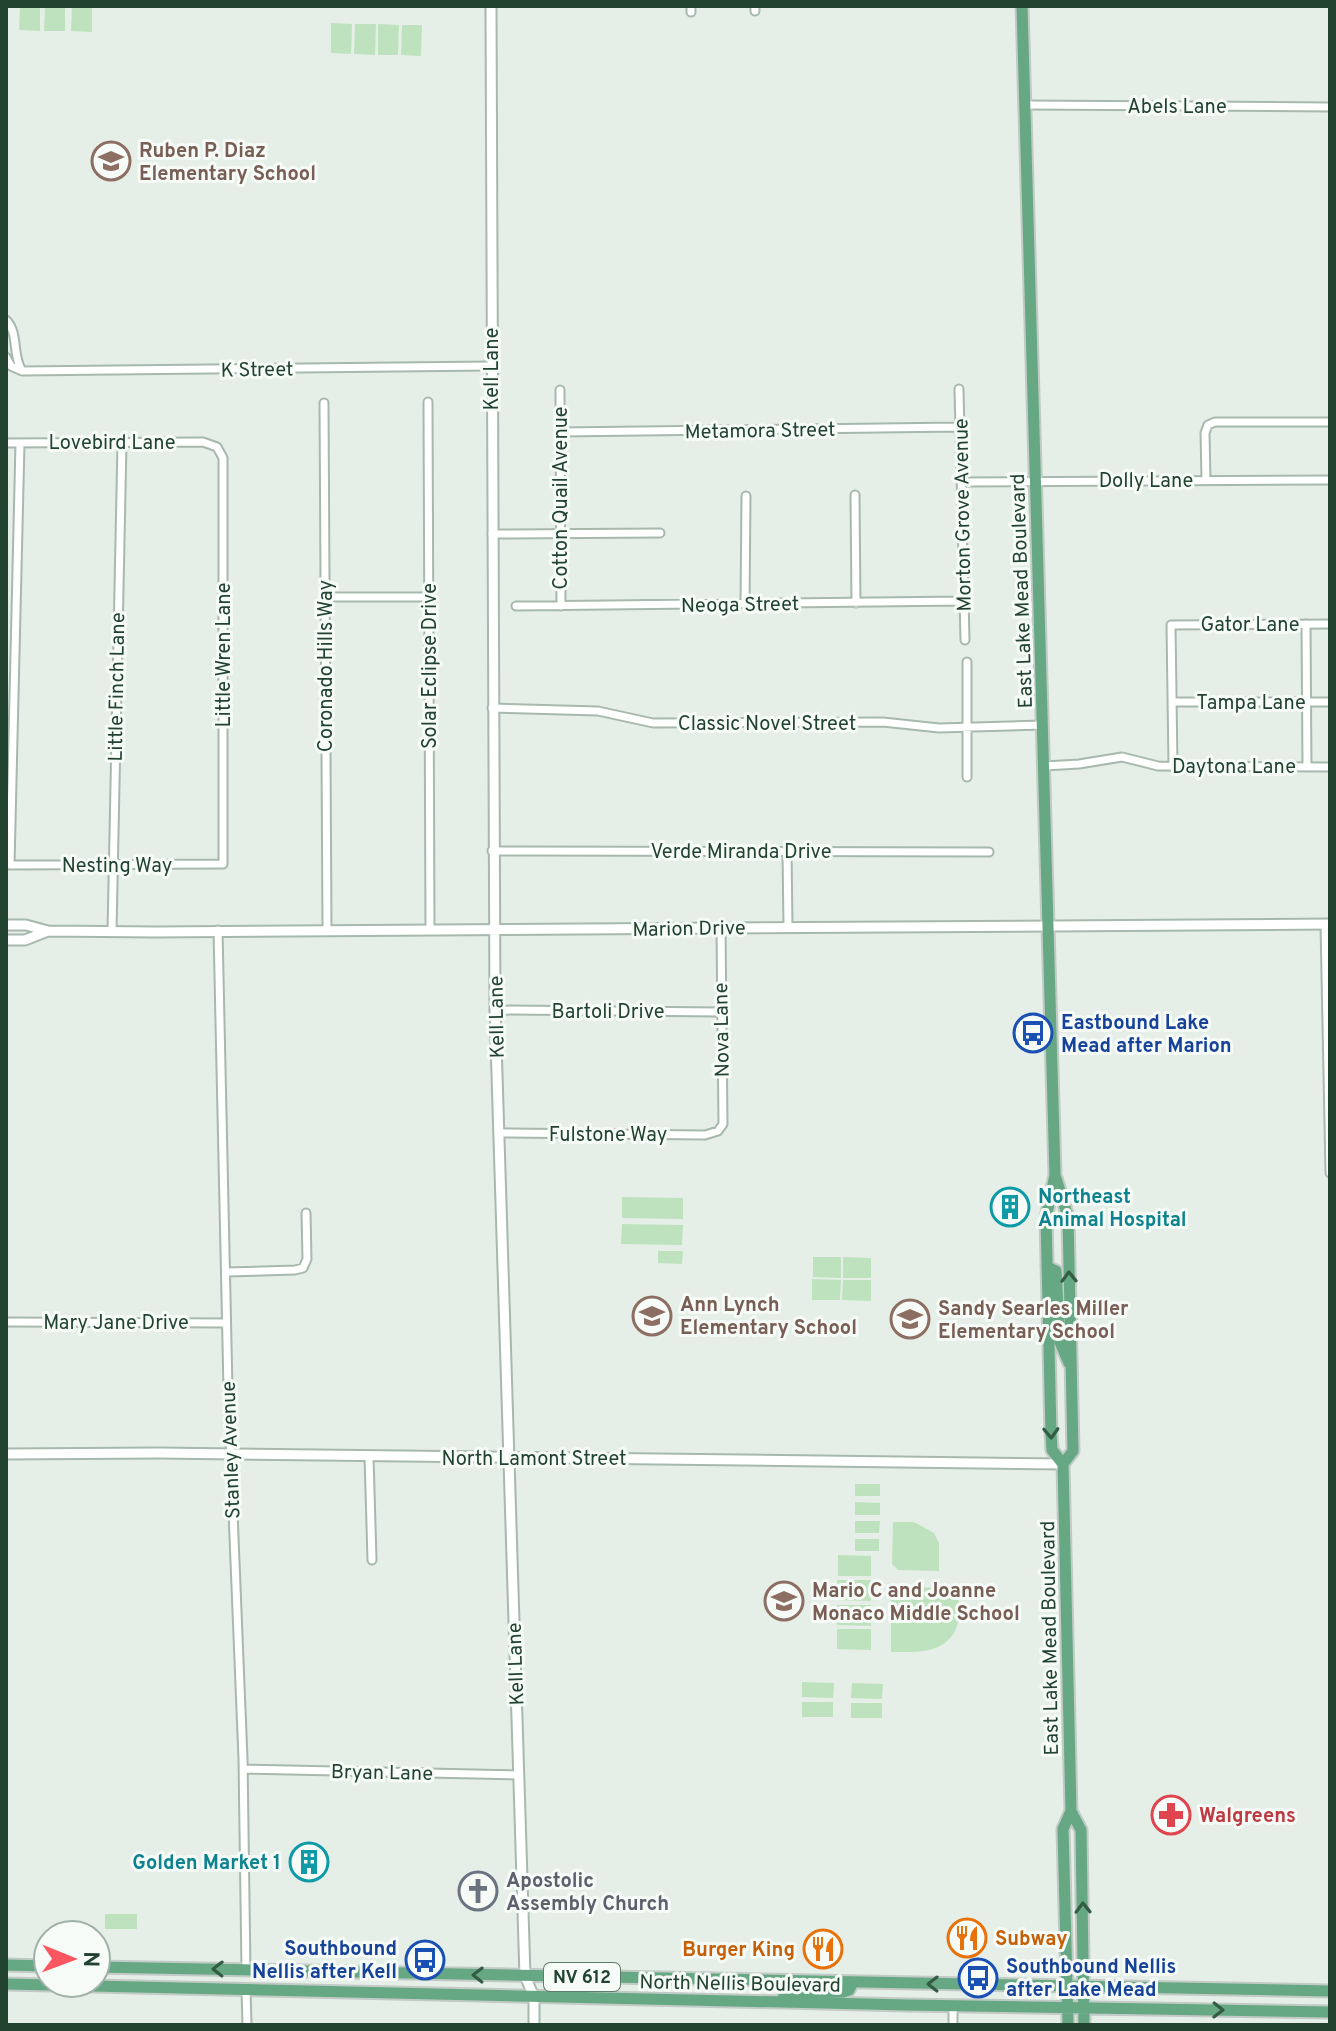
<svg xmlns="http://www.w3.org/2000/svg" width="1336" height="2031" font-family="Overpass,sans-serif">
	<rect width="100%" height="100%" fill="#e5efe8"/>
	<!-- green -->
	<path fill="#bee2bd" d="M20 6H40V31L19 30Z
		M45 6H65V31H44Z
		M72 6H92V32L71 31Z
		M331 23 352 24 351 54 331 53Z
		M355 24H376L375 55 354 54Z
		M378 24 399 25 398 55H378Z
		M402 25H422L421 56 401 55Z
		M622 1197 683 1198V1219L622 1218Z
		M622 1224 683 1225 682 1245 621 1244Z
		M658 1251H683L682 1264 658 1263Z
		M813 1257H841V1278L813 1277Z
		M843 1257 871 1258V1278H843Z
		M812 1279 841 1280 840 1300H812Z
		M843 1280H871V1301L842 1300Z
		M855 1484H880V1496H855Z
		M855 1502 880 1503V1515H855Z
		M855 1521H880L879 1533H855Z
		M893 1522H914L934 1533 939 1543V1571L898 1570 892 1564Z
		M855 1539H879V1551H855Z
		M838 1555 871 1556V1576H838Z
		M837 1580H871V1601L837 1600Z
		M898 1587 958 1588C958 1599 961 1616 957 1626 947 1655 915 1652 891 1652V1593Z
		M837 1605H871V1626L837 1625Z
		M837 1629H871V1650L837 1649Z
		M802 1682 834 1683 833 1698 802 1697Z
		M852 1683 883 1684 882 1699 851 1698Z
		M802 1702H833V1717H802Z
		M851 1703H882V1718H851Z
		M105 1914H137V1929H105Z"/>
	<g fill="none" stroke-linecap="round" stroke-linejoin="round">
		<!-- minor casing -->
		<g stroke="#a7b8ad" stroke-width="11">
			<path id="minor" d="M691 6V12
				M755 6V11
				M1025 105 1330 107
				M6 320C19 333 12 353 21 369
				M6 357 11 366 22 371 491 366
				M959 389 965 640
				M560 390 561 606
				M428 402 430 929
				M324 403 327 929
				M560 432 959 427
				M6 443 203 442 217 447 223 458V864L10 865 20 443
				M1206 480 1205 433 1208 425 1215 422H1330
				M962 482 1330 480
				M855 495 856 603
				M492 534 660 533
				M325 597H429
				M745 604 746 496
				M516 606 964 601
				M1306 624 1307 767
				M967 662V777
				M1172 702H1330
				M492 708 598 711 653 723 883 722 939 728 1043 725
				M1044 766 1079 764 1122 757 1158 766 1330 767
				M1173 766 1171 625 1330 624
				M492 851 989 852
				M787 851 788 927
				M1325 924 1330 1173
				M218 930 228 1389 243 1759 246 1970
				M112 932 122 442
				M495 1010 721 1012
				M499 1133 705 1135 718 1131 723 1124 721 928
				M226 1272 295 1270 303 1268 307 1259 306 1213
				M6 1322 226 1323
				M369 1456 372 1560
				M244 1769 519 1775
				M246 1989 247 2025
				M953 2025V2006"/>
		</g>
		<!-- tertiary casing -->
		<g stroke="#a7b8ad" stroke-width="13">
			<path id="tertiary" d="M491 6 495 1010 525 1976 534 1997V2025
				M6 925H26L48 931 156 932 1330 924
				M6 940H25L48 931
				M6 1454 159 1453 1063 1464"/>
		</g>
		<!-- primary casing -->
		<g stroke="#c1cac5" stroke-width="15">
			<path id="primary" d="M1022 6 1055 1175 1046 1218 1051 1433 1052 1450 1063 1464 1071 1811 1063 1829 1068 2025
				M1056 1178 1068 1217 1073 1451 1063 1464
				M1047 1267 1056 1271 1060 1342 1069 1363
				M1071 1811 1081 1830 1084 2025
				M6 1965 48 1966
				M96 1967 1330 1991
				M6 1984 907 2005 1330 2012
				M783 1998 802 1992H843L849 1990 853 1982"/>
		</g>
		<!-- minor -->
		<use href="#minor" stroke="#fff" stroke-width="7"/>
		<!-- tertiary -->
		<use href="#tertiary" stroke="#fff" stroke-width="9"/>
		<!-- primary -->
		<use href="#primary" stroke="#66a883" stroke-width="11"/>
	</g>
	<!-- one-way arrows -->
	<defs><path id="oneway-chevron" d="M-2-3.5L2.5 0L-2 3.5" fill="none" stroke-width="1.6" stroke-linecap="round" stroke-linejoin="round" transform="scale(2)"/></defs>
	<g stroke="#335c45">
		<use href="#oneway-chevron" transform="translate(1069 1277) rotate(-91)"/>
		<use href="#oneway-chevron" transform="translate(1051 1433) rotate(88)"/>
		<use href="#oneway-chevron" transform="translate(1083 1908) rotate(-91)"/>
		<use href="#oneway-chevron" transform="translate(218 1969) rotate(-179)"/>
		<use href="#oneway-chevron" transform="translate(478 1975) rotate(-179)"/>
		<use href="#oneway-chevron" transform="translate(933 1984) rotate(-179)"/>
		<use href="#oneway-chevron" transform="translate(1218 2010) rotate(1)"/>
	</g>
	<!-- icons -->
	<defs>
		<g id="school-ring" transform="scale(2)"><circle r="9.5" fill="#f6fbf7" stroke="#8d6e63" stroke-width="1.5"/><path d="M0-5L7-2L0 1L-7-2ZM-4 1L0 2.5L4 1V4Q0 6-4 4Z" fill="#8d6e63"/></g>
		<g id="bus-ring" transform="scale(2)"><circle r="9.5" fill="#f6fbf7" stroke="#1a4fb4" stroke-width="1.5"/><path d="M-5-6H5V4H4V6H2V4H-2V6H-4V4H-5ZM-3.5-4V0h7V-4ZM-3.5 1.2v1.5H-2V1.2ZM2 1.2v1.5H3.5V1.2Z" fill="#1a4fb4"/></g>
		<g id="building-ring" transform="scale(2)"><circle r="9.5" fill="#f6fbf7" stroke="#0f9aa8" stroke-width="1.5"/><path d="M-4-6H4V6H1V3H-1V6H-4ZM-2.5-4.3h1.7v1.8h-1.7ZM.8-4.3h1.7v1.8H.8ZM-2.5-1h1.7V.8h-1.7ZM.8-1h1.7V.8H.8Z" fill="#0f9aa8"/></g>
		<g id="pharmacy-ring" transform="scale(2)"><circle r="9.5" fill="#f6fbf7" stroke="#e0444e" stroke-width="1.5"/><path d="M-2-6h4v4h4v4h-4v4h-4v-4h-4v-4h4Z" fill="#e0444e"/></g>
		<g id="church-ring" transform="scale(2)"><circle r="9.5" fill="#f6fbf7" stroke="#6b7280" stroke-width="1.5"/><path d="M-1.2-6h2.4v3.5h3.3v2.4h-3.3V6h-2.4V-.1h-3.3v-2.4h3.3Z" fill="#6b7280"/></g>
		<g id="restaurant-ring" transform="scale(2)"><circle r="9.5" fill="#f6fbf7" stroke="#e8710a" stroke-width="1.5"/><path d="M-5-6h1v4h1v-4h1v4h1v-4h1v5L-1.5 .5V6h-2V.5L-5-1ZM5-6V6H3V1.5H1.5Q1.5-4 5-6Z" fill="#e8710a"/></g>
	</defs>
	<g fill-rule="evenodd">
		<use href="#school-ring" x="111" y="161"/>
		<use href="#bus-ring" x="1033" y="1033"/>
		<use href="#building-ring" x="1010" y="1207"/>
		<use href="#school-ring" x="652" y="1316"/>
		<use href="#school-ring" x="910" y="1319"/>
		<use href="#school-ring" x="784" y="1601"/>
		<use href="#pharmacy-ring" x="1171" y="1815"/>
		<use href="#building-ring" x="309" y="1862"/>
		<use href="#church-ring" x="478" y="1891"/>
		<use href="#restaurant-ring" x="967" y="1938"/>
		<use href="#restaurant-ring" x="823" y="1949"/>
		<use href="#bus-ring" x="425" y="1960"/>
		<use href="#bus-ring" x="978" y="1978"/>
	</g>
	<g text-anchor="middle" stroke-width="6" stroke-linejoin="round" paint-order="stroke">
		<!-- shield labels -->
		<rect fill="#f6fbf7" stroke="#627a6c" stroke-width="2" x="544" y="1963" width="76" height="28" rx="6"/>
		<g font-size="18" font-weight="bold" fill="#224330">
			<text x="582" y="1983">NV 612</text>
		</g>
		<!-- street labels -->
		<g font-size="20" fill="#224330" stroke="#f6fbf7">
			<text x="1177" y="113">Abels Lane</text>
			<text transform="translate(257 369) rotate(-1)" y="7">K Street</text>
			<text transform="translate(491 369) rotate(-90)" y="7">Kell Lane</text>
			<text transform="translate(760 430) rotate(-1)" y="7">Metamora Street</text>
			<text x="112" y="449">Lovebird Lane</text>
			<text x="1146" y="487">Dolly Lane</text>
			<text transform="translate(560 498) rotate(-90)" y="7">Cotton Quail Avenue</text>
			<text transform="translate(962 515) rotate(-91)" y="7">Morton Grove Avenue</text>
			<text transform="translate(1021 591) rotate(-92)" y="7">East Lake Mead Boulevard</text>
			<text transform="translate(740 604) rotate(-1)" y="7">Neoga Street</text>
			<text x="1250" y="631">Gator Lane</text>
			<text transform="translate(223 655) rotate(-90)" y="7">Little Wren Lane</text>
			<text transform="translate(325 666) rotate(-90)" y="7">Coronado Hills Way</text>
			<text transform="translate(429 666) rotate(-90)" y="7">Solar Eclipse Drive</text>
			<text transform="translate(116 687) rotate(-89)" y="7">Little Finch Lane</text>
			<text x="1251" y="709">Tampa Lane</text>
			<text x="767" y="730">Classic Novel Street</text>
			<text x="1234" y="773">Daytona Lane</text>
			<text x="741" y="858">Verde Miranda Drive</text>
			<text x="117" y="872">Nesting Way</text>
			<text transform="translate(689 928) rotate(-1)" y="7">Marion Drive</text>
			<text x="608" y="1018">Bartoli Drive</text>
			<text transform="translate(496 1017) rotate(-91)" y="7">Kell Lane</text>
			<text transform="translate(721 1030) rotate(-91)" y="7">Nova Lane</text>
			<text x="608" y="1141">Fulstone Way</text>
			<text x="116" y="1329">Mary Jane Drive</text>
			<text transform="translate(230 1450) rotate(-92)" y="7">Stanley Avenue</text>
			<text x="534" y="1465">North Lamont Street</text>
			<text transform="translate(1049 1638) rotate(-91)" y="7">East Lake Mead Boulevard</text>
			<text transform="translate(515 1664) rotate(-92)" y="7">Kell Lane</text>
			<text transform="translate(382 1772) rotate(1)" y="7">Bryan Lane</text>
			<text transform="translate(740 1983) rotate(1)" y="7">North Nellis Boulevard</text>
		</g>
		<!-- education labels -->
		<g font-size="20" font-weight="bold" fill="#785e54" stroke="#f6fbf7" text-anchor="start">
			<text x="139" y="157">Ruben P. Diaz<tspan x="139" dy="23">Elementary School</tspan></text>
			<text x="680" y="1311">Ann Lynch<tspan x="680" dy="23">Elementary School</tspan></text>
			<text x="938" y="1315">Sandy Searles Miller<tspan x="938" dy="23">Elementary School</tspan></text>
			<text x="812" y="1597">Mario C and Joanne<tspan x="812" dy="23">Monaco Middle School</tspan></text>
		</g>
		<!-- transit labels -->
		<g font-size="20" font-weight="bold" fill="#164399" stroke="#f6fbf7" text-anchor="start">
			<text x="1061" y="1029">Eastbound Lake<tspan x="1061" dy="23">Mead after Marion</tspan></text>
			<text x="397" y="1955" text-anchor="end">Southbound<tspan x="397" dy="23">Nellis after Kell</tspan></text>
			<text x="1006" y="1973">Southbound Nellis<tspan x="1006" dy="23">after Lake Mead</tspan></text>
		</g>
		<!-- culture labels -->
		<g font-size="20" font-weight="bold" fill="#0d838f" stroke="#f6fbf7" text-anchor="start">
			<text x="1038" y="1203">Northeast<tspan x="1038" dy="23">Animal Hospital</tspan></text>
			<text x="281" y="1869" text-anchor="end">Golden Market 1</text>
		</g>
		<!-- health labels -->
		<g font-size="20" font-weight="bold" fill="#be3a42" stroke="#f6fbf7" text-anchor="start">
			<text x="1199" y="1822">Walgreens</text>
		</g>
		<!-- worship labels -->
		<g font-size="20" font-weight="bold" fill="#5b616d" stroke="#f6fbf7" text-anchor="start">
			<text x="506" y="1887">Apostolic<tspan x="506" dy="23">Assembly Church</tspan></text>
		</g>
		<!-- food labels -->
		<g font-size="20" font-weight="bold" fill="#c56008" stroke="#f6fbf7" text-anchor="start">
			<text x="995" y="1945">Subway</text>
			<text x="795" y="1956" text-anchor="end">Burger King</text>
		</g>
	</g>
	<!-- border -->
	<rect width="1336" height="2031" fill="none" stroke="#224330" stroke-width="16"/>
	<!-- north arrow -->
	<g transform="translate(72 1959) rotate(91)"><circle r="38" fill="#f6fbf7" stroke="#a1b1a7" stroke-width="2"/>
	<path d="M0-6L14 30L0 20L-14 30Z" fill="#fc5660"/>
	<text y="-12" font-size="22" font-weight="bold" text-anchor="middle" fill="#224330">N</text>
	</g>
</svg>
